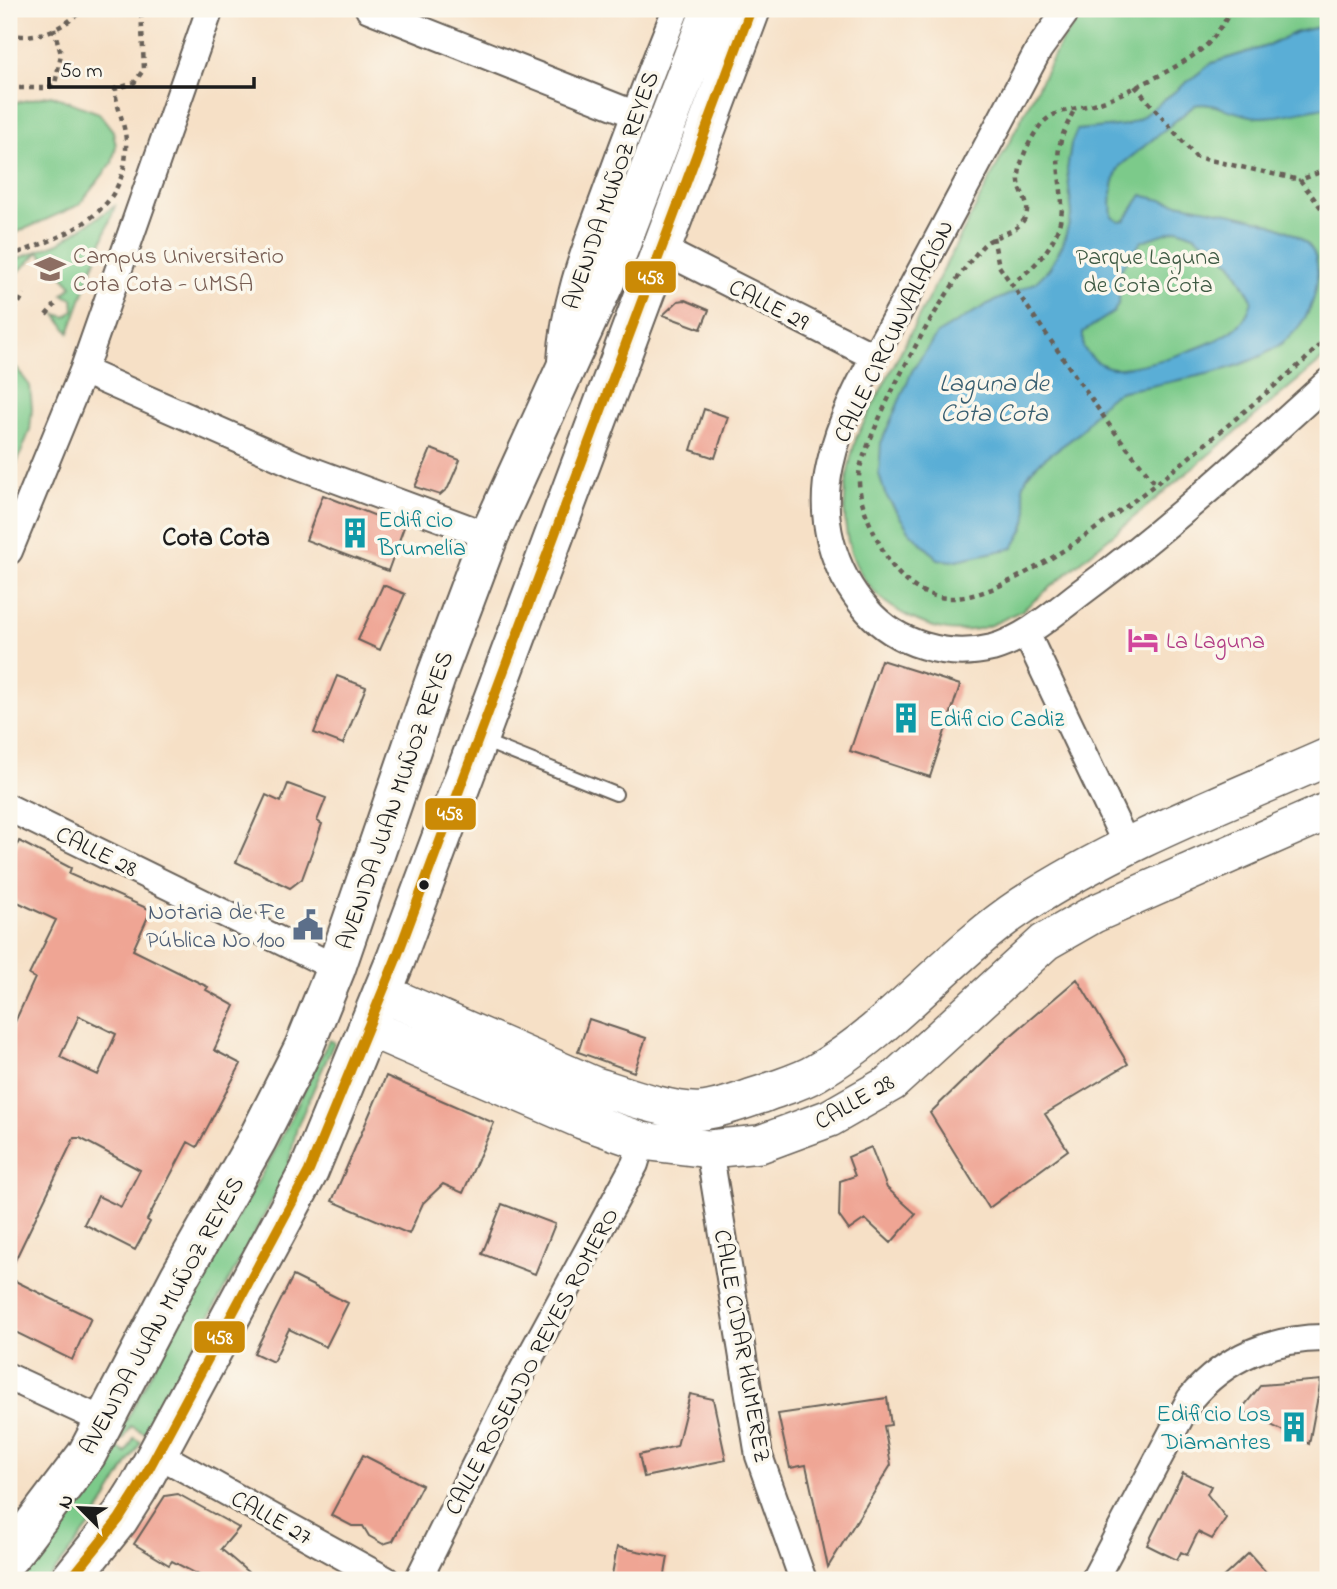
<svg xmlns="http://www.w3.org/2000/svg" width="1337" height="1589" font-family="'Indie Flower',sans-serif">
	<rect width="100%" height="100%" fill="#fbf7ec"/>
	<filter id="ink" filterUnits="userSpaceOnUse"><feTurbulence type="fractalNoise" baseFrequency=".0143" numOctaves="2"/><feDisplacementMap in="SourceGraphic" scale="14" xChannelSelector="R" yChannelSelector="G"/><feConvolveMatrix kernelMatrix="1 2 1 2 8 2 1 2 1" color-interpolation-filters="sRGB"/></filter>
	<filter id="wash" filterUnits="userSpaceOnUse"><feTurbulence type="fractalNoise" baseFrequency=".00686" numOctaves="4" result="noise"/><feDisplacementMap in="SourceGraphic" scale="28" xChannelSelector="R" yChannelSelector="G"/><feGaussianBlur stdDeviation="1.57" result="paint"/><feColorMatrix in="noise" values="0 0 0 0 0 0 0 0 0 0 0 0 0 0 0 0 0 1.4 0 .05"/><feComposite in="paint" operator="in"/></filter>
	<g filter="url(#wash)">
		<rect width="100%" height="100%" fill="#f6e0c6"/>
		<!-- green -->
		<path fill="#7bca8a" stroke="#4c7353" stroke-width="2" d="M1087 9H1328V355L1023 610C1009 616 993 626 978 629 950 634 931 628 907 616 836 580 836 505 856 438L1061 42Z
			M51 95 99 113 113 131 116 146 112 163 79 205 9 236V104Z
			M115 206 69 333 56 314 66 317 74 310 73 299 63 295 72 286 39 252 9 281V262L59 243Z
			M9 358 30 386 32 409 30 430 9 483Z
			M329 1040 334 1042 333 1045 297 1127 286 1175 146 1434 131 1426 123 1440 117 1438 192 1296 271 1158Z
			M134 1438 141 1442 92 1523 54 1572 47 1580H17L86 1490 113 1445 126 1453Z"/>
		<!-- water -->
		<path fill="#5aaed6" stroke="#3b6579" stroke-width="2" fill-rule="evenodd" d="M1328 25V107C1304 109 1283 118 1258 117 1237 116 1215 101 1195 105L1120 166C1112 180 1110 200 1112 216L1119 221 1125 220 1142 195C1182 208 1285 214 1311 248 1319 258 1318 276 1316 289 1302 362 1216 372 1155 385 1140 389 1122 388 1110 397 1096 407 1090 422 1079 433 1062 449 1027 463 1023 488 1023 495 1026 502 1027 509 1029 524 1020 535 1013 548L952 561 938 559 910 532 885 494 879 474 881 443 912 371 937 334 988 304 1035 283 1049 269 1063 244 1072 213 1067 170 1071 144 1077 130 1126 125 1139 119 1212 63 1270 45 1296 32ZM1178 229 1194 235 1232 263 1252 300C1250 309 1247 316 1240 324 1222 344 1142 369 1114 368 1102 367 1089 357 1083 347V332L1114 312 1119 302 1120 270 1142 241Z"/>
		<g id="blocks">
			<!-- building -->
			<path fill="#efa594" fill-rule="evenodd" d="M685 300 709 310 701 329 663 315 678 301Z
				M704 409 728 417 715 458 691 450Z
				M431 449 460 460 448 488 440 495 415 487Z
				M323 495 404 527 388 571 306 540Z
				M383 585 405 594 380 650 358 640Z
				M881 660 960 685 930 777 850 751Z
				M337 676 366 687 343 744 314 733Z
				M288 784 326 798 317 821 322 824 302 879 290 888 236 862 266 795 281 802Z
				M19 841 71 868 69 874 151 910 133 950 208 987 206 990 235 1006 214 1050 241 1064 197 1147 188 1142 147 1220 150 1222 135 1250 84 1224 98 1196 121 1207 140 1170 80 1138H74L9 1273V1035L35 978 29 975 56 920 9 898V863ZM79 1016 116 1034 98 1075 60 1057Z
				M1077 979 1128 1064 1045 1114 1068 1150 989 1208 930 1113 1001 1044Z
				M589 1019 646 1038 634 1072 578 1052Z
				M386 1076 494 1123 463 1193 443 1184 423 1203 409 1234 332 1201Z
				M871 1147 887 1188 916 1214 891 1243 865 1219 849 1230 839 1216 840 1181 855 1176 848 1157Z
				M502 1204 555 1224 535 1274 482 1254Z
				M293 1276 348 1303 326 1347 289 1329 273 1362 254 1353Z
				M9 1278 91 1318 72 1360 9 1329Z
				M1321 1380 1309 1444 1241 1410 1261 1385Z
				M690 1394 713 1399 726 1460 644 1477 639 1455 677 1446Z
				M887 1398 891 1425 884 1426 891 1465 828 1567 806 1465 790 1468 778 1414Z
				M363 1455 422 1485 393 1541 383 1544 369 1536 363 1526H352L331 1515Z
				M1183 1473 1211 1486 1207 1494 1226 1518 1212 1539 1198 1532 1187 1555 1181 1552 1177 1560 1147 1545Z
				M178 1494 239 1528 221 1549 257 1580H208L172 1561 169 1565 134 1544 165 1496Z
				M617 1547 668 1557 664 1580H611Z
				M1249 1553 1273 1580H1220Z"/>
		</g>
	</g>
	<g filter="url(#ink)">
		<use href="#blocks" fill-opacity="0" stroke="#686158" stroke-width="2"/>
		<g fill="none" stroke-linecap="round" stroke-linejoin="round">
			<!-- lane casing -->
			<g stroke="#686158" stroke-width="16">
				<path id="lane" d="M483 741 616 794"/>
			</g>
			<!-- street casing -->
			<g stroke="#686158" stroke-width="30">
				<path id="street" d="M369 9 634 114
					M1068 9 1039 49C994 133 949 218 904 302 877 353 842 408 830 465 818 517 832 570 867 610 896 644 948 659 992 648 1027 638 1055 612 1083 591 1170 527 1248 455 1328 382
					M663 250 875 357
					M561 361C564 303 584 252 604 198 627 134 651 71 676 9
					M83 371 297 465 489 536
					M9 551 83 371 210 9
					M1026 633 1126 844
					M9 808 336 968
					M709 1149 759 1456 803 1580
					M9 1377 104 1421
					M158 1454 386 1580
					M418 1580 517 1381 635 1164 642 1141
					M1094 1580 1190 1399C1225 1357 1274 1337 1328 1338"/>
			</g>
			<!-- secondary casing -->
			<g stroke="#686158" stroke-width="40">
				<path id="secondary" d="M382 993 593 1085C621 1094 673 1113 701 1111 722 1109 743 1100 763 1094 780 1087 801 1082 817 1072 894 1027 949 954 1023 905 1118 843 1224 803 1328 757
					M367 1027 582 1120 642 1141 709 1149 760 1144 830 1118 891 1083 1045 942 1094 914 1328 811"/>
			</g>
			<!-- primary casing -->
			<g stroke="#686158" stroke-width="42">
				<path id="primary" d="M9 1557 87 1454 180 1276 257 1140 304 1047 336 968 437 674 489 536 614 262 711 9
					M70 1580 119 1519 138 1489 309 1171 396 959 751 9"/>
			</g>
			<!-- path -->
			<path stroke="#686158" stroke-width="4.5" stroke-dasharray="5 5" stroke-linecap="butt" d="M1232 9C1224 22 1215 39 1202 49 1180 67 1125 94 1097 103 1074 111 1052 107 1037 130 1027 145 1018 164 1019 182 1020 195 1032 204 1025 218 1015 236 992 233 980 249 936 301 885 397 862 461 851 491 872 530 886 556 899 579 922 598 950 598 1033 601 1236 417 1304 361L1328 336
				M9 35C38 39 62 30 83 9
				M1135 86 1196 157 1300 180
				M9 88H48L55 84 61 54 54 29
				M1328 169 1300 180 1328 217
				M993 237 999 266 1110 426 1155 483
				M9 256C66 236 129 214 126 141 125 123 116 106 115 89L134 83 144 69 141 9
				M1018 279C1041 262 1061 237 1062 207 1062 187 1056 168 1059 148 1062 133 1069 121 1075 108
				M46 315 55 305
				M9 320 24 294"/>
			<!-- lane -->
			<use href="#lane" stroke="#fff" stroke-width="12"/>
			<!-- street -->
			<use href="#street" stroke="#fff" stroke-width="26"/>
			<!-- secondary -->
			<use href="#secondary" stroke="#fff" stroke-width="37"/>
			<!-- primary -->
			<use href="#primary" stroke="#fff" stroke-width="38"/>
			<!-- bus-1 casing -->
			<g stroke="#fbf7ec" stroke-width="16">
				<path id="bus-1" d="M70 1580 119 1519 138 1489 309 1171 396 959 751 9"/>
			</g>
			<!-- bus-1 -->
			<use href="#bus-1" stroke="#cb8a06" stroke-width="10"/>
		</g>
	</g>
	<!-- icons -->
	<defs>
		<g id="university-bare" transform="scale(2.415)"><path d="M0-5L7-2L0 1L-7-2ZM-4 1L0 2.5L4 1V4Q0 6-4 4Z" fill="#8d6e63" stroke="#fbf7ec" stroke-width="2.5" paint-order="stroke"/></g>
		<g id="building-bare" transform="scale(2.415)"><path d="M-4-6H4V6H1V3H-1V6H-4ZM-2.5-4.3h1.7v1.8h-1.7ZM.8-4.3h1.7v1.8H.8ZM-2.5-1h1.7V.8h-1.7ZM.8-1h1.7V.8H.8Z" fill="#0f9aa8" stroke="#fbf7ec" stroke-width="2.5" paint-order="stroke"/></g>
		<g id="hotel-bare" transform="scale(2.415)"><path d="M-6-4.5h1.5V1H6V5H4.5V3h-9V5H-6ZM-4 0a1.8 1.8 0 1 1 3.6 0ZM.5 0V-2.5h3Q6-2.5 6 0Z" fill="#d1479c" stroke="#fbf7ec" stroke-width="2.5" paint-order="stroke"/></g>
		<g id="civic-bare" transform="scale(2.415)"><path d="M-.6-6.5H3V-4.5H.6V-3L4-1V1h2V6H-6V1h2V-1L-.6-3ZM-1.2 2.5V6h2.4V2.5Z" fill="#5c6f8a" stroke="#fbf7ec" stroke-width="2.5" paint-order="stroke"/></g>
	</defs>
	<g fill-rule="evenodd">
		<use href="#university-bare" x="50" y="269"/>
		<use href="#building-bare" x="355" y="533"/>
		<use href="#hotel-bare" x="1143" y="640"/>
		<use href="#building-bare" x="906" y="718"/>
		<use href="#civic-bare" x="308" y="925"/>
		<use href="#building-bare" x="1294" y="1427"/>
	</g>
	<!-- markers -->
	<circle fill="#1c1c1c" stroke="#fbf7ec" stroke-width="2.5" cx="424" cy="885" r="6"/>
	<g text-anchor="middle" stroke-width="7" stroke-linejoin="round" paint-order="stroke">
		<!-- street labels -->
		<g font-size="24" fill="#1c1c1c" stroke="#fbf7ec">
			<text transform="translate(610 190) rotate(-71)" y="8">AVENIDA MUÑOZ REYES</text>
			<text transform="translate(769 304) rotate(27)" y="8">CALLE 29</text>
			<text transform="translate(893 331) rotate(-64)" y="8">CALLE CIRCUNVALACIÓN</text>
			<text transform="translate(394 800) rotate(-71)" y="8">AVENIDA JUAN MUÑOZ REYES</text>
			<text transform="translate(97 851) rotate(26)" y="8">CALLE 28</text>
			<text transform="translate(854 1101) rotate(-30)" y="8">CALLE 28</text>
			<text transform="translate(161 1315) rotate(-61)" y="8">AVENIDA JUAN MUÑOZ REYES</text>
			<text transform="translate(743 1346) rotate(80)" y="8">CALLE CIDAR HUMEREZ</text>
			<text transform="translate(531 1361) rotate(-62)" y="8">CALLE ROSENDO REYES ROMERO</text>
			<text transform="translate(272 1517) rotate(29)" y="8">CALLE 27</text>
		</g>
		<!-- education labels -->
		<g font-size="24" fill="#785e54" stroke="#fbf7ec" text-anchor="start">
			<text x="73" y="263">Campus Universitario<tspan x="73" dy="28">Cota Cota - UMSA</tspan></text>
		</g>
		<!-- park labels -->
		<g font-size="24" fill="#3d5942" stroke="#fbf7ec">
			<text x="1148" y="264">Parque Laguna<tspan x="1148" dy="28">de Cota Cota</tspan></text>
		</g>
		<!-- culture labels -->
		<g font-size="24" fill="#0d838f" stroke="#fbf7ec" text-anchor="start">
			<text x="378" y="527">Edificio<tspan x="378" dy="28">Brumelia</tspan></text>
			<text x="929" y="726">Edificio Cadiz</text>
			<text x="1271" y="1421" text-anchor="end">Edificio Los<tspan x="1271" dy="28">Diamantes</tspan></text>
		</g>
		<!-- hotel labels -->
		<g font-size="24" fill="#b23c85" stroke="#fbf7ec" text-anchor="start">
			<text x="1166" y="648">La Laguna</text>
		</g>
		<!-- service labels -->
		<g font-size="24" fill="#4e5e75" stroke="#fbf7ec" text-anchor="end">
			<text x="285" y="919">Notaria de Fe<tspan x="285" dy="28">Pública No 100</tspan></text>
		</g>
		<!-- water labels -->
		<g font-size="26" font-style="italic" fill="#385e70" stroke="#fbf7ec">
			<text x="994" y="391">Laguna de<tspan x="994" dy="30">Cota Cota</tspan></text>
		</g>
		<!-- neighbourhood labels -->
		<g font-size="26" font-weight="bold" fill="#1c1c1c" stroke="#fbf7ec">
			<text x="216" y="545">Cota Cota</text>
		</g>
	</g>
	<g stroke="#fbf7ec" stroke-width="2.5">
		<rect x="624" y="260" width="53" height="34" rx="7" fill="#cb8a06"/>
		<rect x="424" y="797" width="53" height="34" rx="7" fill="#cb8a06"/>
		<rect x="193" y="1320" width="53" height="34" rx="7" fill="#cb8a06"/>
	</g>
	<g font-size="19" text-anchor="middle" font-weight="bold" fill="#fff">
		<text x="651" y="284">458</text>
		<text x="450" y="820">458</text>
		<text x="220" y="1344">458</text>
	</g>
	<!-- margin -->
	<rect width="1337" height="1589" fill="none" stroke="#fbf7ec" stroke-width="35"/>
	<!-- north arrow -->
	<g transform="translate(80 1508) rotate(294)" stroke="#fbf7ec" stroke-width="5" paint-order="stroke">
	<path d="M0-5L12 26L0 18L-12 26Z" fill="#1c1c1c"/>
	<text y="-10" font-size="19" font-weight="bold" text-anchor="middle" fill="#1c1c1c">N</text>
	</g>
	<!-- scale -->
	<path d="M49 77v10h205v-10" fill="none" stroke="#1c1c1c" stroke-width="3.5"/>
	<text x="60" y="77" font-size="21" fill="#1c1c1c" stroke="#fbf7ec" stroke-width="5" paint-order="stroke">50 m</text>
</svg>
